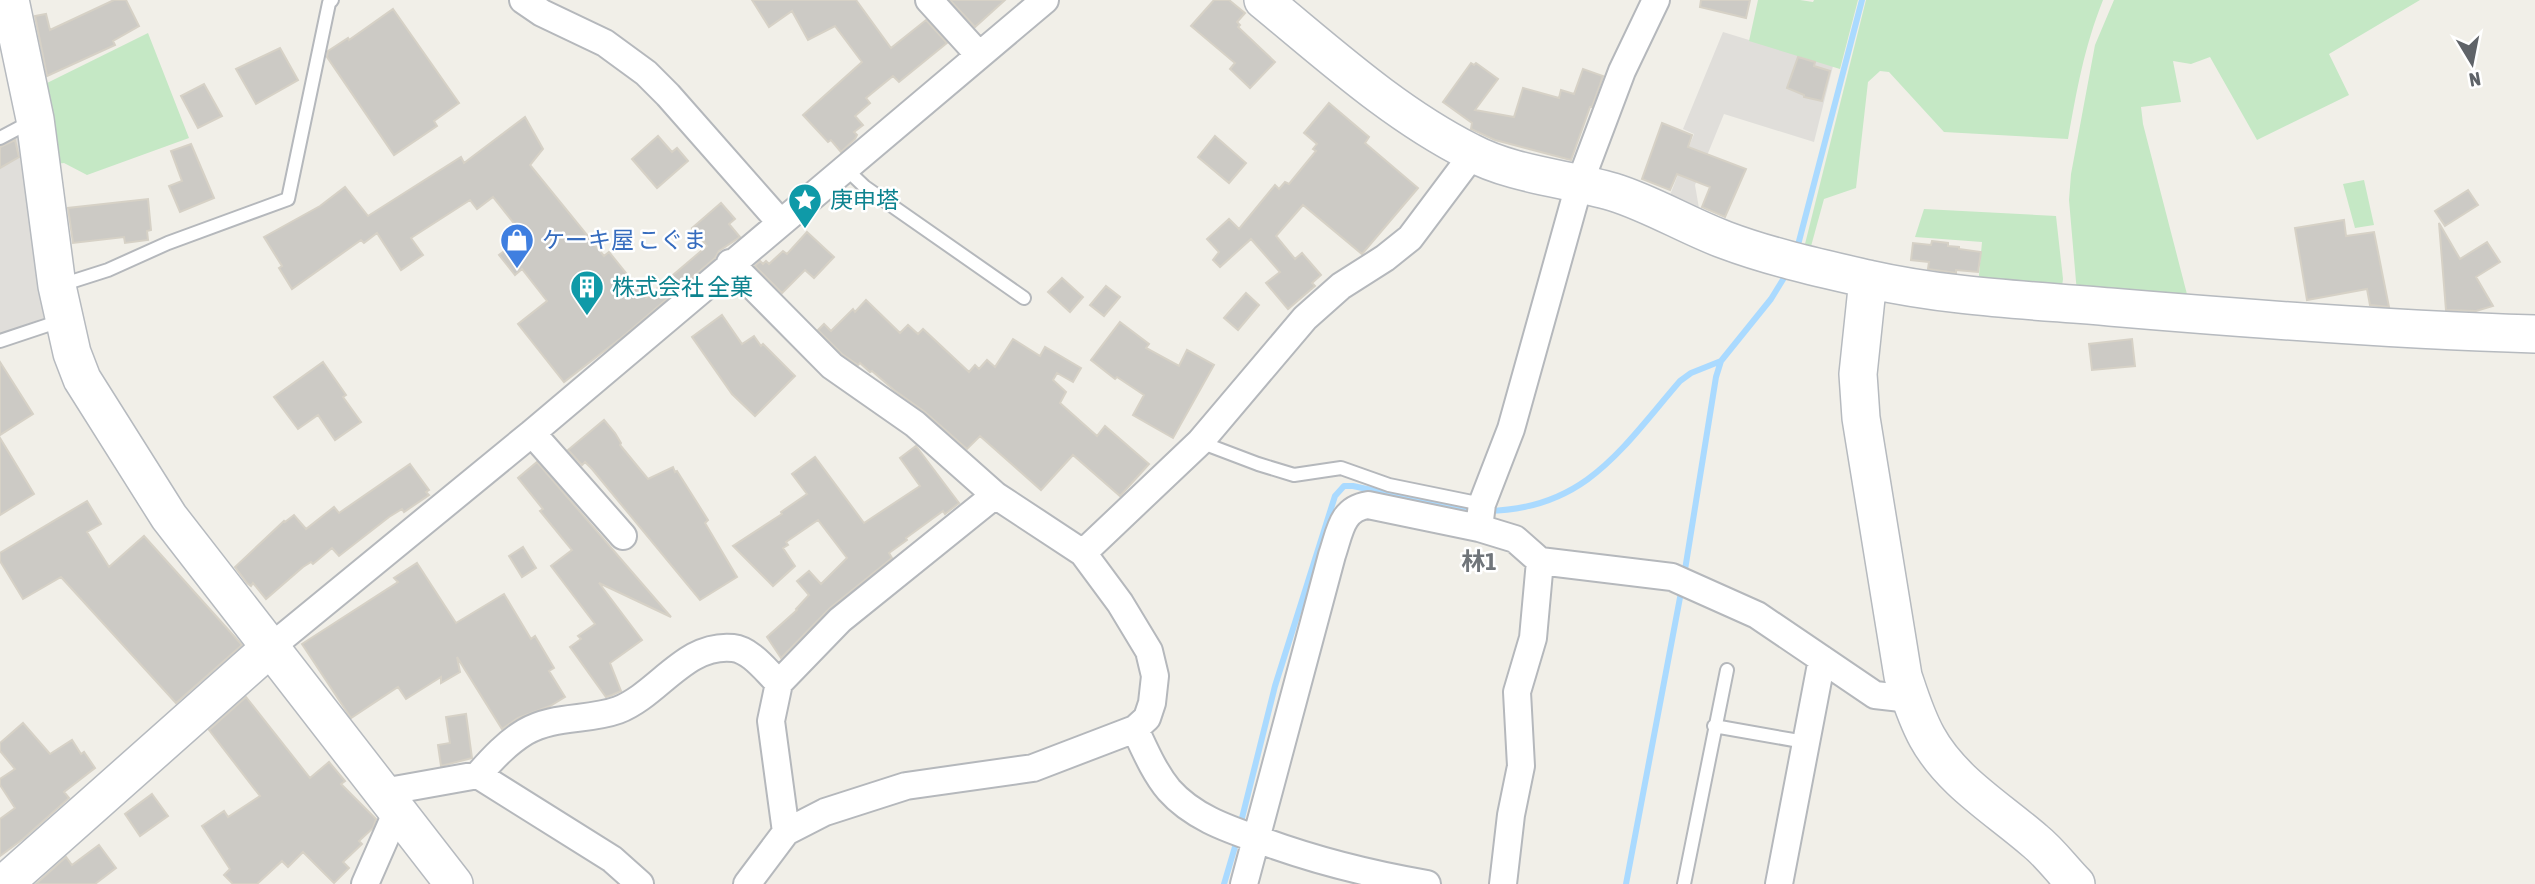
<svg xmlns="http://www.w3.org/2000/svg" width="2535" height="884" font-family="'Asap Condensed','Noto Sans JP',sans-serif">
	<rect width="100%" height="100%" fill="#f1efe8"/>
	<!-- industrial -->
	<path fill="#e0deda" d="M1723 32 1833 66 1814 142 1724 114 1695 185 1700 214 1668 200 1694 134 1683 129Z
		M19 135 46 317 0 334V146Z"/>
	<!-- green -->
	<path fill="#c5e8c5" d="M1758 0H1800L1813 2 1814 0H1858L1840 69 1749 41Z
		M1866 0H2103C2084 48 2077 89 2068 139L1944 132 1889 72 1880 71 1868 82 1856 188 1824 199 1810 250 1804 248Z
		M2114 0H2420L2329 54 2349 95 2257 140 2210 57 2191 64 2173 61 2181 102 2141 107 2143 124 2189 302 2077 293 2069 200 2071 174 2095 45Z
		M148 33 189 138 87 175 64 163 55 164 43 85Z
		M2364 180 2374 225 2355 228 2343 184Z
		M1924 209 2056 216 2063 279 2061 293 1978 286 1982 242 1915 237Z"/>
	<g fill="none" stroke-linecap="round" stroke-linejoin="round">
		<!-- stream -->
		<path stroke="#aadaff" stroke-width="6" d="M1798 245 1862 0
			M1488 511C1586 509 1622 448 1680 381L1691 373 1721 361
			M1684 576 1716 377 1721 361 1771 299 1787 273
			M1240 826 1275 686 1335 496 1344 486H1353L1474 512
			M1224 884 1237 840
			M1626 884 1682 587"/>
	</g>
	<!-- building -->
	<path fill="#cccac5" stroke="#d6d1c6" stroke-width="2" d="M114 0H126L139 26 113 41 115 45 47 76 35 16 46 14 50 30Z
		M752 0H856L891 48 926 20 947 43 899 82 893 76 866 98 870 103 855 116 863 125 854 132 857 135 855 139 841 152 831 140 828 142 803 115 862 62 835 26 808 40 792 11 769 27Z
		M950 0H1005L975 27Z
		M1214 0H1229L1245 13 1237 22 1240 25 1238 27 1275 62 1250 88 1230 69 1235 63 1191 26Z
		M1701 0H1750L1746 18 1700 7Z
		M393 9 459 103 434 121 437 126 394 155 327 57 328 51 348 38 349 40Z
		M280 48 298 80 256 104 236 69Z
		M1798 57 1815 62 1814 66 1830 71 1822 101 1804 97V95L1787 88Z
		M1471 63 1474 65 1476 63 1498 79 1475 110 1514 117 1523 88 1559 98 1561 90 1574 94 1583 69 1603 76 1592 107H1590L1571 160 1495 140 1471 129 1472 123 1443 102Z
		M204 84 222 116 198 128 181 96Z
		M1329 103 1369 137 1365 143 1418 188 1362 254 1303 205 1276 236 1295 259 1302 253 1321 275 1312 283 1315 286 1288 309 1266 283 1280 272 1251 239 1220 267 1213 260 1219 252 1207 239 1229 219 1239 229 1275 185 1279 189 1285 182 1289 184 1316 151 1313 149 1317 144 1304 133Z
		M525 117 543 149 530 165 604 256 609 252 646 298 707 246 692 228 721 203 735 219 729 224 740 237 719 251 715 258 621 338 564 382 518 324 547 301 522 269 515 275 499 255 524 236 493 197 477 209 470 200 411 238 423 255 401 270 377 233 364 243 361 240 292 289 279 268 282 266 264 237 320 206 345 187 368 216 461 157 464 163Z
		M1662 123 1692 135 1688 147 1746 169 1725 217 1702 207 1710 187 1677 174 1670 190 1642 179Z
		M658 136 672 152 677 148 688 161 657 188 632 159Z
		M1215 136 1246 163 1229 183 1198 157Z
		M15 140 19 157 0 168V147Z
		M191 144 214 198 180 212 169 186 182 181 171 151Z
		M2468 190 2478 205 2445 226 2435 211Z
		M148 199 151 230 147 231 148 240 125 243 124 237 73 243 68 208Z
		M2344 220 2346 236 2374 232 2389 307 2370 305 2367 289 2307 300 2295 228Z
		M2439 223 2460 259 2487 242 2500 262 2476 277 2493 306 2476 311 2446 310Z
		M807 232 834 257 814 278 805 270 782 293 755 266 760 261 763 264 766 261 769 264 783 251 787 254Z
		M1932 241 1948 243V246L1959 247V249L1981 252 1978 272 1956 270V273L1928 269 1929 262 1911 260 1913 243 1931 245Z
		M1062 278 1083 297 1070 312 1048 292Z
		M1106 286 1120 297 1104 316 1090 305Z
		M1246 293 1259 305 1238 330 1224 318Z
		M866 300 900 333 908 325 918 334 923 329 969 372 975 365 979 369 987 360 995 367 1013 339 1040 356 1045 347 1081 368 1073 382 1057 373 1053 380 1066 392 1060 403 1097 436 1105 426 1149 464 1120 496 1073 455 1041 490 980 436 967 449 925 412 894 390 872 371 870 372 860 363 858 365 842 354 818 330 824 324 831 331 853 309 855 312Z
		M722 315 742 344 754 336 761 346 763 344 795 376 755 416 732 394 692 337Z
		M1120 322 1149 344 1146 348 1179 366 1187 350 1214 365 1173 438 1133 415 1144 395 1117 377 1115 379 1091 360Z
		M2132 339 2135 366 2092 370 2089 344Z
		M0 362 33 414 0 435Z
		M323 362 346 395 343 397 361 422 335 440 318 415 298 429 274 397Z
		M604 420 615 433 621 443 620 445 648 479 673 467 675 472 677 471 708 520 705 523 737 577 700 600 592 469 585 462 582 465 568 450Z
		M0 438 34 494 0 515Z
		M916 446 959 503 945 514 943 511 906 538 907 540 889 553 892 558 830 608 781 658 767 637 797 610 796 609 809 595 797 581 809 571 821 584 847 558 818 520 786 542 788 545 783 548 795 566 773 586 733 546 782 514 781 512 807 494 792 474 815 457 864 523 920 486 900 458Z
		M537 462 671 617 599 583 642 640 610 663 621 691 612 695 606 697 570 647 581 639 578 636 595 624 551 566 572 550 540 511 543 509 518 478Z
		M410 464 429 490 426 492 429 495 404 512 402 509 389 517 339 556 332 548 313 564 311 562 303 567 266 599 253 583 251 586 247 583 235 567 284 521 285 522 294 515 306 529 334 507 339 513Z
		M87 501 101 524 87 532 109 567 144 536 242 645 176 703 61 577 23 599 0 561V553Z
		M523 547 536 568 522 577 509 556Z
		M417 563 456 623 504 594 531 639 535 636 554 668 549 671 565 697 550 706 518 718 502 729 457 657 460 672 441 683V677L406 699 398 687 351 718 302 644 398 582 394 578Z
		M246 697 310 778 329 762 345 781 341 784 376 819 373 828 359 841 362 844 343 862 349 868 334 883 303 852 288 867 282 861 257 884H233L224 875 230 869 202 826 224 811 228 817 260 796 209 730Z
		M466 714 472 758 441 766 438 745 450 743 446 717Z
		M23 723 50 754 72 740 81 754 84 752 95 768 64 792 69 798 23 839 0 856V819L15 808 0 785V779L15 769 0 751V743Z
		M152 794 168 816 140 836 125 814Z
		M99 845 116 868 95 884H36L66 857 72 865Z"/>
	<g fill="none" stroke-linecap="round" stroke-linejoin="round">
		<!-- lane casing -->
		<g stroke="#b5b8bc" stroke-width="16">
			<path id="lane" d="M0 138 32 121
				M845 168 865 187 1024 298
				M61 285 108 270 168 243 288 199 329 3 332 0
				M0 341 63 320
				M1200 442 1258 464 1294 475 1341 468 1389 485 1482 504
				M1714 726 1805 742
				M1684 884 1727 670"/>
		</g>
		<!-- street casing -->
		<g stroke="#b5b8bc" stroke-width="30">
			<path id="street" d="M523 0 542 13 605 43 646 73 668 95 780 222
				M929 0 979 55
				M1656 0 1622 71 1579 185 1511 429 1482 504 1479 528 1515 539 1540 561 1672 577 1757 615 1875 695 1910 699
				M730 263 832 366 915 424 995 495 1083 553 1120 603 1149 651 1155 676 1152 703 1147 718 1135 729 1033 768 906 786 825 812 786 832 747 884
				M532 433 623 536
				M1083 553 1200 442 1305 318 1341 286 1385 258 1410 238 1473 154
				M271 647 532 433 1045 0
				M1135 729C1145 750 1154 772 1169 790 1192 816 1225 828 1257 839 1313 860 1369 874 1427 884
				M478 775C493 758 507 743 525 732 554 715 588 721 618 710 659 694 685 643 733 648 751 650 766 671 779 683
				M383 792 478 775 612 859 640 884
				M786 832 771 721 779 683 840 620 995 495
				M365 884 397 811
				M1244 884 1332 555C1340 532 1341 509 1368 505L1479 528
				M1503 884 1511 815 1521 766 1517 692 1533 638 1540 561
				M1779 884 1822 659"/>
		</g>
		<!-- secondary casing -->
		<g stroke="#b6babf" stroke-width="40">
			<path id="secondary" d="M10 0 35 119 57 286 72 353 82 379 169 517 454 884
				M1263 0C1329 54 1393 113 1470 152 1513 175 1566 178 1613 192 1652 204 1687 226 1725 240 1770 257 1820 268 1868 279 1947 297 2029 300 2110 307 2251 319 2393 330 2535 334
				M1868 279 1858 374 1861 418 1903 676C1910 697 1916 717 1927 737 1951 781 1997 808 2035 841 2050 853 2062 870 2076 884
				M4 884 271 647"/>
		</g>
		<!-- lane -->
		<use href="#lane" stroke="#fff" stroke-width="12"/>
		<!-- street -->
		<use href="#street" stroke="#fff" stroke-width="26"/>
		<!-- secondary -->
		<use href="#secondary" stroke="#fff" stroke-width="37"/>
	</g>
	<!-- icons -->
	<defs>
		<g id="sight-pin" transform="scale(1.75)"><path d="M0 17L-7.5 6A9.5 9.5 0 1 1 7.5 6Z" fill="#0f9aa8" stroke="#fff"/><path d="M0-6L1.8-2.2L6-1.7L2.9 1.2L3.7 5.4L0 3.3L-3.7 5.4L-2.9 1.2L-6-1.7L-1.8-2.2Z" fill="#fff"/></g>
		<g id="shop-pin" transform="scale(1.75)"><path d="M0 17L-7.5 6A9.5 9.5 0 1 1 7.5 6Z" fill="#3f7fe0" stroke="#fff"/><path d="M-5-2.5h2.3a2.7 3.5 0 0 1 5.4 0H5L5.5 6h-11ZM-1.5-2.5h3a1.5 2.3 0 0 0-3 0Z" fill="#fff"/></g>
		<g id="building-pin" transform="scale(1.75)"><path d="M0 17L-7.5 6A9.5 9.5 0 1 1 7.5 6Z" fill="#0f9aa8" stroke="#fff"/><path d="M-4-6H4V6H1V3H-1V6H-4ZM-2.5-4.3h1.7v1.8h-1.7ZM.8-4.3h1.7v1.8H.8ZM-2.5-1h1.7V.8h-1.7ZM.8-1h1.7V.8H.8Z" fill="#fff"/></g>
	</defs>
	<g fill-rule="evenodd">
		<use href="#sight-pin" x="805" y="200"/>
		<use href="#shop-pin" x="517" y="240"/>
		<use href="#building-pin" x="587" y="287"/>
	</g>
	<g text-anchor="middle" stroke-width="5" stroke-linejoin="round" paint-order="stroke">
		<!-- culture labels -->
		<g font-size="23" fill="#0d838f" stroke="#fff" text-anchor="start">
			<text x="830" y="208">庚申塔</text>
			<text x="612" y="295">株式会社 全菓</text>
		</g>
		<!-- shop labels -->
		<g font-size="23" fill="#366cbe" stroke="#fff" text-anchor="start">
			<text x="542" y="248">ケーキ屋 こぐま</text>
		</g>
		<!-- neighbourhood labels -->
		<g font-size="24" font-weight="bold" fill="#70757a" stroke="#fff">
			<text x="1479" y="570">林1</text>
		</g>
	</g>
	<!-- north arrow -->
	<g transform="translate(2472 63) rotate(170)" stroke="#ffffff" stroke-width="5" paint-order="stroke">
	<path d="M0-5L12 26L0 18L-12 26Z" fill="#5f6368"/>
	<text y="-10" font-size="19" font-weight="bold" text-anchor="middle" fill="#5f6368">N</text>
	</g>
</svg>
